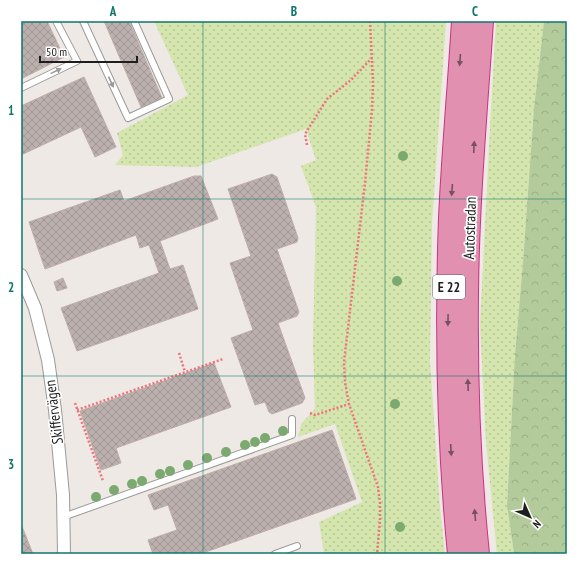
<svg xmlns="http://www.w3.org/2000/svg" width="588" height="575" font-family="'PT Sans Narrow',sans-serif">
	<defs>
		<pattern id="grass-dots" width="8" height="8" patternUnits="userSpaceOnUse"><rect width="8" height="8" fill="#d4e5ad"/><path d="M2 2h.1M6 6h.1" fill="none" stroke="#b6c494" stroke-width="1.8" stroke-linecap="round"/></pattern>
		<pattern id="forest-crowns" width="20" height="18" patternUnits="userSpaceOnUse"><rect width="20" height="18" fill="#b3cb9b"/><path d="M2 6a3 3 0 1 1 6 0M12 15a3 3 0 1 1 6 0" fill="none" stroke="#9aae85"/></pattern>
		<pattern id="building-cross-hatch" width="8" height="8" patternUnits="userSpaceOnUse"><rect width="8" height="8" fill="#bbb0ae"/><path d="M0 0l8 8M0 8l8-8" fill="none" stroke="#a09795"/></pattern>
	</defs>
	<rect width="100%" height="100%" fill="#eee9e4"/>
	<!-- grass -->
	<path fill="url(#grass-dots)" d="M154 21H446L432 222 430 361 440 508 445 554H324L319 522 362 502 335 424 298 437 301 424 315 409 313 344 316 207 301 166 316 160 306 129 196 167 115 165 123 155 117 133 188 95Z
		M496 21H544L534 108 523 262 515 354 507 505 514 554H497L486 442 480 325 490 127Z"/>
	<!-- forest -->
	<path fill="url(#forest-crowns)" d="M544 21H567V262L565 301 567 403V554H514L507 505 515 354 523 262 534 108Z"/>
	<!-- building -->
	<path fill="url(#building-cross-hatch)" stroke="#bfada7" d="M21 21H47L64 57 21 79Z
		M104 21H129L162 98 141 107Z
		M84 77 116 147 95 157 81 127 21 155V106Z
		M272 174 277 177 298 238 297 242 277 249 299 312 297 316 278 323 305 398 302 403 272 414 269 412 265 402 255 405 231 338 253 330 230 263 251 256 228 189Z
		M194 176H201L218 219 160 241 170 269 183 265 198 309 77 351 61 308 159 273 149 245 140 248 136 235 45 269 29 222 120 190 124 201Z
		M63 278 67 288 57 291 54 282Z
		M214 363 231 407 116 448 121 463 101 470 80 411Z
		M332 430 356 499 200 554H153L148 540 177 530 168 505 154 510 148 495Z
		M21 524 33 554H21Z"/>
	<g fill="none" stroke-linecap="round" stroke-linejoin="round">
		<!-- lane casing -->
		<g stroke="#9b9b9b" stroke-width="8">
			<path id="lane" d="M83 21 128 118 169 99 134 21
				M21 88 77 61 56 21
				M63 517 292 435V419
				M275 554 297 546"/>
		</g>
		<!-- street casing -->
		<g stroke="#9b9b9b" stroke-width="14">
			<path id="street" d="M21 275 35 308 48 360 55 410 63 495 64 554"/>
		</g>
		<!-- highway casing -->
		<g stroke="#ce2f86" stroke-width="24">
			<path id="highway" d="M459 554C448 442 446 330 450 218 453 152 459 87 463 21
				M478 554C469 467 466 378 467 291 468 201 476 111 482 21"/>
		</g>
		<!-- path -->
		<path stroke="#f1727f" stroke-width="2.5" stroke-dasharray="2 2" stroke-linecap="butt" d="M370 21 373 83 372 110 365 183 344 362 345 382 349 404 378 487 380 503V520L377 554
			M307 145 305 134 327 99 351 80 372 58
			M179 353 185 372
			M75 403 103 481
			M77 410 223 359
			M310 413 315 415 349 404"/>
		<!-- lane -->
		<use href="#lane" stroke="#fff" stroke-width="6"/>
		<!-- street -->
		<use href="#street" stroke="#fff" stroke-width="12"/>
		<!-- highway -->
		<use href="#highway" stroke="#e190b0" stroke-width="22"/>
	</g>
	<!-- trees -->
	<g fill="#7ca970">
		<circle cx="403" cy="156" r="5"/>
		<circle cx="397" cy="281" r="5"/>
		<circle cx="395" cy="404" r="5"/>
		<circle cx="283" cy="431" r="5"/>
		<circle cx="265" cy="438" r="5"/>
		<circle cx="255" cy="442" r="5"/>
		<circle cx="245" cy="445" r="5"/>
		<circle cx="226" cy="452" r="5"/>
		<circle cx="207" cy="458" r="5"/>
		<circle cx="188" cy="465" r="5"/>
		<circle cx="170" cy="471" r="5"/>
		<circle cx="160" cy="474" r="5"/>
		<circle cx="142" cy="481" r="5"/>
		<circle cx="132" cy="484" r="5"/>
		<circle cx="114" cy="490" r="5"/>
		<circle cx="96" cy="497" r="5"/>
		<circle cx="400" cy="527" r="5"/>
	</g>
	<!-- one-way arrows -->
	<defs><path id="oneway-solid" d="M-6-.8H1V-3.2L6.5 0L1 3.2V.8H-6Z"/></defs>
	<g fill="#765160">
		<use href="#oneway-solid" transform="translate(460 60) rotate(94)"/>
		<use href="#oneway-solid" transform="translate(474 147) rotate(-87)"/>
		<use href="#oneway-solid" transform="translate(452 190) rotate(94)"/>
		<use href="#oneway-solid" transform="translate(448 320) rotate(91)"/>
		<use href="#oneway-solid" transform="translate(468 385) rotate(-92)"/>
		<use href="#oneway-solid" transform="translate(451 450) rotate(87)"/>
		<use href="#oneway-solid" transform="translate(475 515) rotate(-95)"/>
	</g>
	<g fill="#9a9a9a">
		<use href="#oneway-solid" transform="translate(56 71) rotate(-26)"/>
		<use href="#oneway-solid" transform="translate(111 82) rotate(65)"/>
	</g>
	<!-- grid -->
	<path fill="none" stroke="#0f766e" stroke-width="1" stroke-opacity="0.55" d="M203 21V554M385 21V554M21 199H567M21 376H567"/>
	<g text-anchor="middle" stroke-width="3.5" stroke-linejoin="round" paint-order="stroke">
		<!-- shield labels -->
		<rect fill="#fff" stroke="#626262" stroke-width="1" x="433" y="275" width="32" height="24" rx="3"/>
		<g font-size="14" font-weight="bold" fill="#1e1e1e">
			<text x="449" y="292">E 22</text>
		</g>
		<!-- street labels -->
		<g font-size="15" fill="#1e1e1e" stroke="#fff">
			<text transform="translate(470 228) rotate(-88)" y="5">Autostradan</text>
			<text transform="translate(54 412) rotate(-97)" y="5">Skiffervägen</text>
		</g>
	</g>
	<!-- border -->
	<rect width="588" height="575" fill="none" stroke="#ffffff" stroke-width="44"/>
	<!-- north arrow -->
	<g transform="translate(530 517) rotate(135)" stroke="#ffffff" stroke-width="3" paint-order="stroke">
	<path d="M0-3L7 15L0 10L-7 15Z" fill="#1e1e1e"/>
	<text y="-6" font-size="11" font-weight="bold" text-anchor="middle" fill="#1e1e1e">N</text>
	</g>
	<!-- scale -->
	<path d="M40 56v6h97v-6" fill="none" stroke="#1e1e1e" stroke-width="2"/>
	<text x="46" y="56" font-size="12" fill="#1e1e1e" stroke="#ffffff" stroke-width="3" paint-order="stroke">50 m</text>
	<rect x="22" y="22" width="544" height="531" fill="none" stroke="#0f766e" stroke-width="1.5"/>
	<g font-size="13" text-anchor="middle" font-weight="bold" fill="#0f766e">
		<text x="113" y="16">A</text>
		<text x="294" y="16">B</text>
		<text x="475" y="16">C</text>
		<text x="11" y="115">1</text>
		<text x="11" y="292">2</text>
		<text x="11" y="469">3</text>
	</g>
</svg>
